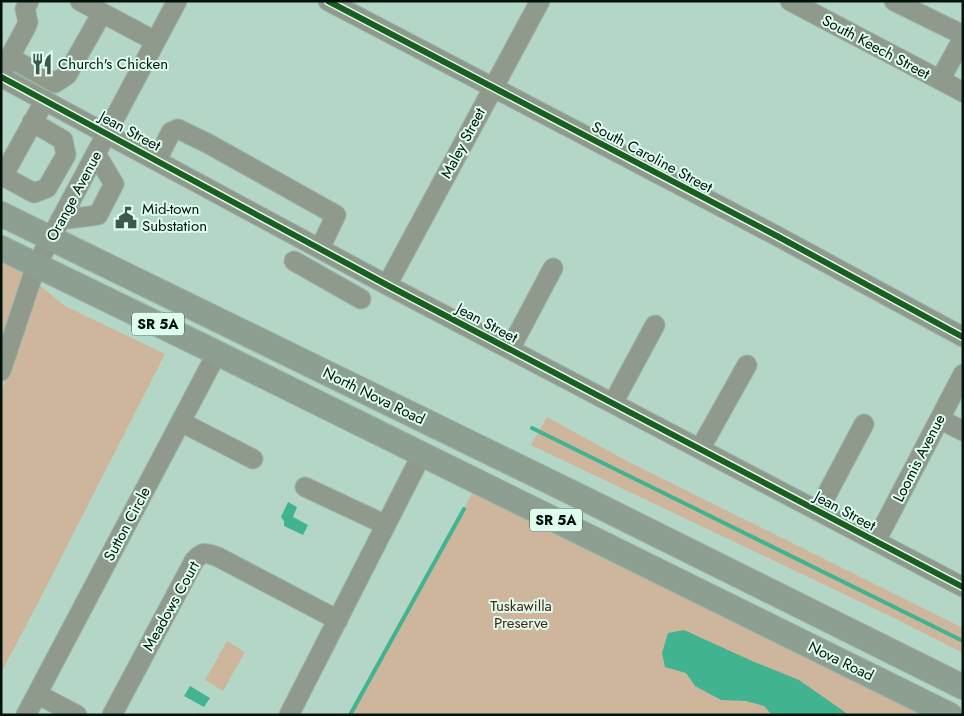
<svg xmlns="http://www.w3.org/2000/svg" width="964" height="716" font-family="Jost,sans-serif">
	<rect width="100%" height="100%" fill="#b4d6c7"/>
	<!-- green -->
	<path fill="#ceb69d" d="M1 248 36 266 1 371Z
		M38 284 65 306 165 354 41 597 1 673V393Z
		M547 417 625 460 963 628V653L894 618 531 445Z
		M478 482 950 715H350L464 509Z
		M227 641 245 652 223 691 205 680Z"/>
	<!-- water -->
	<path fill="#41b390" d="M288 502 297 507 293 517 308 525 303 535 284 526V521L281 517Z
		M684 630 752 661 799 680 849 715H772L764 706 746 701 721 700 695 686 686 673 665 667 662 653 668 633Z
		M190 686 210 698 204 707 184 696Z"/>
	<g fill="none" stroke-linecap="round" stroke-linejoin="round">
		<!-- stream -->
		<path stroke="#41b390" stroke-width="4" d="M532 428 963 641
			M350 715 464 509"/>
		<!-- minor casing -->
		<g stroke="#9ab4a8" stroke-width="21">
			<path id="minor" d="M80 1 155 41
				M328 1 777 236 963 337
				M790 1 963 92
				M894 1 963 35
				M9 57 55 83 67 75 102 13
				M4 68 26 27 28 22 25 9 29 1
				M1 77 387 285 963 587
				M940 80 963 38
				M32 122 63 140 66 155 47 188 34 193 3 176 45 100
				M157 160 171 132 178 129 207 143 336 215 320 248
				M60 220 98 215 114 184 96 154
				M294 261 361 299
				M387 285 540 1
				M510 349 553 268
				M1 371 36 266 177 1
				M613 403 655 325
				M940 419 963 431
				M181 422 253 459
				M700 449 747 365
				M305 487 386 525
				M818 511 864 424
				M876 541 963 374
				M37 694 77 715
				M26 715 217 353
				M112 715 194 561C203 550 206 553 218 557L338 620
				M289 715 422 454"/>
		</g>
		<!-- major casing -->
		<g stroke="#9ab4a8" stroke-width="26">
			<path id="major" d="M1 214 587 500 963 687
				M1 248 217 353 950 715"/>
		</g>
		<!-- minor -->
		<use href="#minor" stroke="#8f9a8c" stroke-width="19"/>
		<!-- major -->
		<use href="#major" stroke="#8c9f90" stroke-width="24"/>
		<!-- cycleway casing -->
		<g stroke="#dffdef" stroke-width="9">
			<path id="cycleway" d="M328 1 777 236 963 337
				M1 77 387 285 963 587"/>
		</g>
		<!-- cycleway -->
		<use href="#cycleway" stroke="#1b5e20" stroke-width="6"/>
	</g>
	<!-- icons -->
	<defs>
		<g id="restaurant-bare" transform="scale(1.725)"><path d="M-5-6h1v4h1v-4h1v4h1v-4h1v5L-1.5 .5V6h-2V.5L-5-1ZM5-6V6H3V1.5H1.5Q1.5-4 5-6Z" fill="#3f574d" stroke="#dffdef" stroke-width="2.5" paint-order="stroke"/></g>
		<g id="civic-bare" transform="scale(1.725)"><path d="M-.6-6.5H3V-4.5H.6V-3L4-1V1h2V6H-6V1h2V-1L-.6-3ZM-1.2 2.5V6h2.4V2.5Z" fill="#3f574d" stroke="#dffdef" stroke-width="2.5" paint-order="stroke"/></g>
	</defs>
	<g fill-rule="evenodd">
		<use href="#restaurant-bare" x="42" y="64"/>
		<use href="#civic-bare" x="126" y="218"/>
	</g>
	<g text-anchor="middle" stroke-width="4" stroke-linejoin="round" paint-order="stroke">
		<!-- shield labels -->
		<g fill="#dffdef" stroke="#43594f" stroke-width="1">
			<rect x="132" y="312.5" width="52" height="23" rx="4"/>
			<rect x="530" y="508.5" width="52" height="23" rx="4"/>
		</g>
		<g font-size="14" font-weight="bold" fill="#00130b">
			<text x="158" y="329">SR 5A</text>
			<text x="556" y="525">SR 5A</text>
		</g>
		<!-- street labels -->
		<g font-size="15" fill="#00130b" stroke="#dffdef">
			<text transform="translate(876 47) rotate(28)" y="5">South Keech Street</text>
			<text transform="translate(130 131) rotate(28)" y="5">Jean Street</text>
			<text transform="translate(463 143) rotate(-62)" y="5">Maley Street</text>
			<text transform="translate(652 157) rotate(28)" y="5">South Caroline Street</text>
			<text transform="translate(74 196) rotate(-62)" y="5">Orange Avenue</text>
			<text transform="translate(487 323) rotate(28)" y="5">Jean Street</text>
			<text transform="translate(374 396) rotate(26)" y="5">North Nova Road</text>
			<text transform="translate(919 458) rotate(-63)" y="5">Loomis Avenue</text>
			<text transform="translate(845 511) rotate(28)" y="5">Jean Street</text>
			<text transform="translate(127 524) rotate(-62)" y="5">Sutton Circle</text>
			<text transform="translate(171 606) rotate(-61)" y="5">Meadows Court</text>
			<text transform="translate(841 661) rotate(26)" y="5">Nova Road</text>
		</g>
		<!-- poi labels -->
		<g font-size="15" fill="#00130b" stroke="#dffdef" text-anchor="start">
			<text x="58" y="69">Church's Chicken</text>
			<text x="142" y="214">Mid-town<tspan x="142" dy="17">Substation</tspan></text>
		</g>
		<!-- park labels -->
		<g font-size="15" fill="#4b2512" stroke="#dffdef">
			<text x="521" y="611">Tuskawilla<tspan x="521" dy="17">Preserve</tspan></text>
		</g>
	</g>
	<!-- border -->
	<rect width="964" height="716" fill="none" stroke="#00130b" stroke-width="5"/>
</svg>
